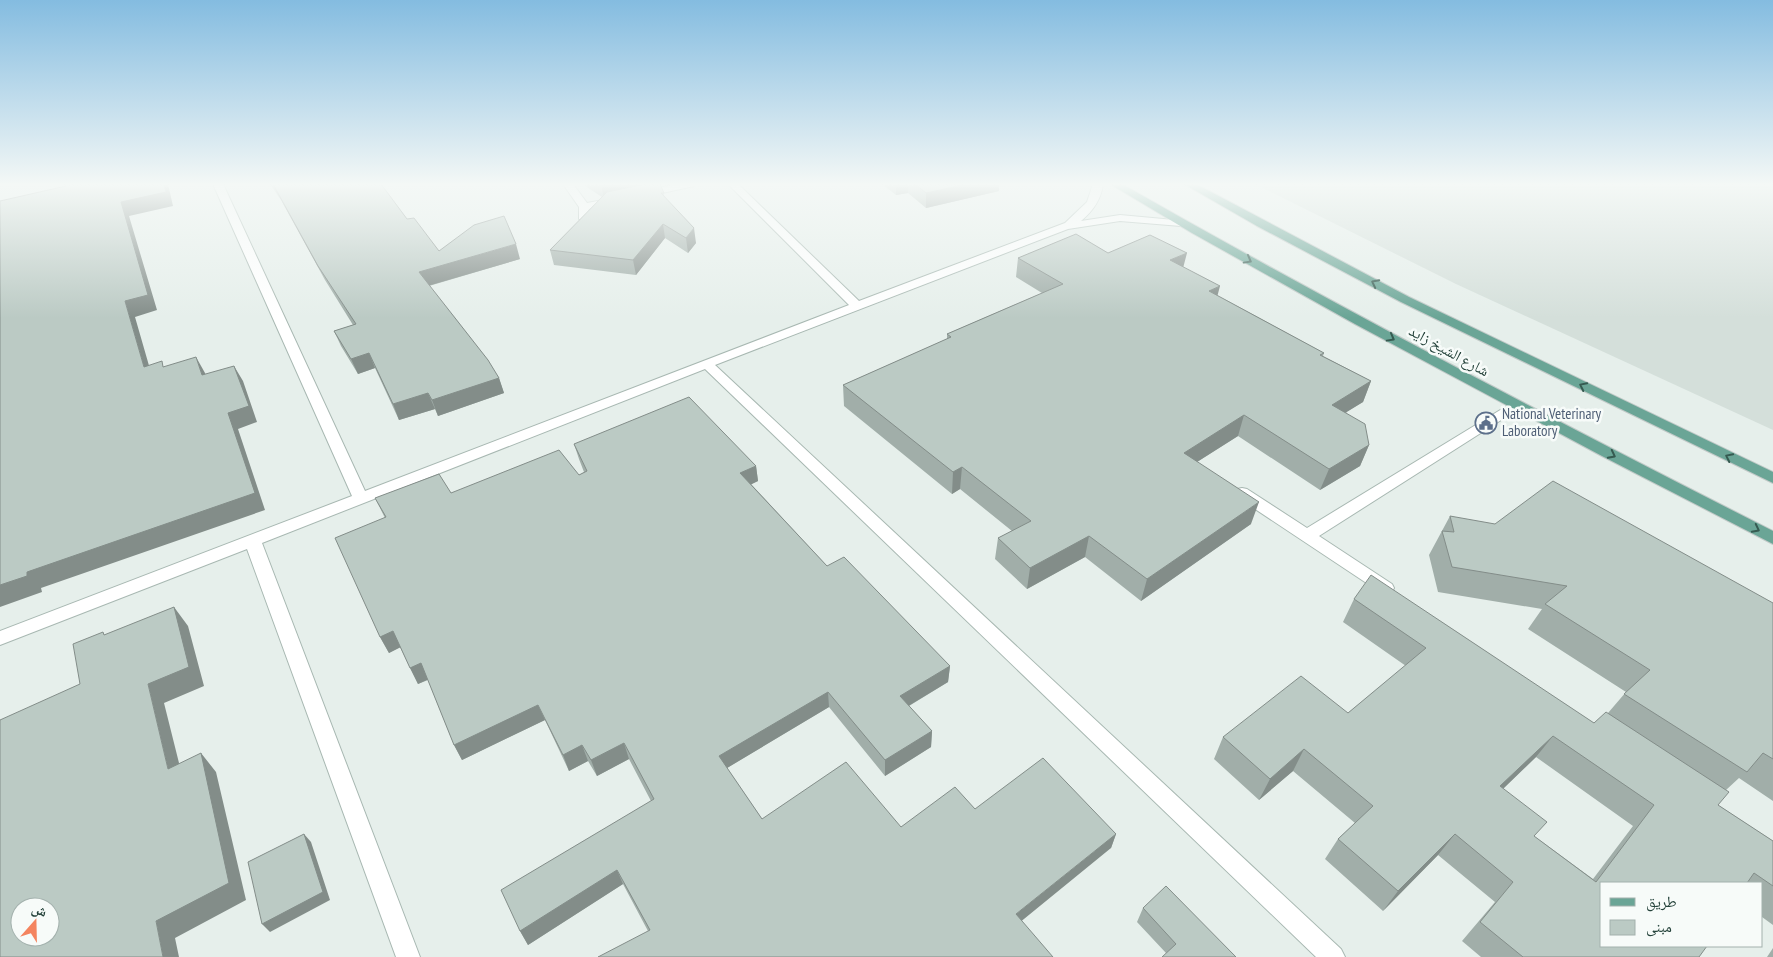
<svg xmlns="http://www.w3.org/2000/svg" width="1773" height="957" font-family="'PT Sans Narrow','Noto Naskh Arabic',sans-serif">
	<rect width="100%" height="100%" fill="#e6efeb"/>
	<!-- built -->
	<path fill="#d4dfda" d="M1255 184H1773V430L1456 284Z"/>
	<g fill="none" stroke-linecap="round" stroke-linejoin="round">
		<!-- minor casing -->
		<g stroke="#a8b8b2" stroke-width="2">
			<path id="minor" d="M213 184H223L365 491 849 305 728 184H738L859 301 1065 223 1087 202 1093 184H1103C1101 200 1093 211 1081 221L1120 215 1185 221 1186 223 1181 226 1120 221 1068 229 715 365 1341 949 1345 957H1316L705 369 262 543 420 957H396L247 549 0 645V631L352 496Z
				M563 184H573L587 203 614 198 619 201 618 203 589 209 587 219H579V207Z
				M677 184H695L694 186 644 197 639 194 640 192Z
				M1515 401 1520 402 1522 405 1520 408 1319 536 1392 584 1394 588 1392 592 1386 594 1380 592 1237 497 1234 493 1237 489 1242 488 1247 489 1307 528Z"/>
		</g>
		<!-- major casing -->
		<g stroke="#c2cac8" stroke-width="2">
			<path id="major" d="M1110 184H1122C1335 306 1554 420 1773 531V544L1602 456 1355 324 1192 233Z
				M1184 184H1196L1409 297 1773 472V483L1401 302 1257 226Z"/>
		</g>
		<!-- minor -->
		<use href="#minor" fill="#fff" fill-rule="evenodd"/>
		<!-- major -->
		<use href="#major" fill="#6aa596" fill-rule="evenodd"/>
	</g>
	<!-- wall -->
	<path fill="#a1aea9" fill-rule="evenodd" d="M270 184H381L407 219 439 251 520 259 429 286 499 378 504 393 438 416 435 409 399 420 375 368 358 374 341 346 334 331 353 325 325 280 281 200Z
		M582 184H660L665 198 696 243 688 253 665 238 636 275 554 265 550 250 602 197Z
		M882 184H999V191L926 208 908 193 896 195Z
		M1108 253 1183 267 1217 295 1324 353 1323 356 1371 381 1363 402 1346 412 1369 445 1360 466 1320 490 1238 436 1197 462 1251 524 1141 601 1085 557 1027 589 995 559 998 538 1012 531 960 489 952 494 844 406 843 385 947 339V334L1042 293 1016 277 1018 258Z
		M574 444 756 466 758 481 751 484 827 566 950 666 948 682 909 706 932 731 931 747 885 776 829 707 727 768 762 819 901 827 975 809 1116 834 1111 848 648 931 623 884 528 945 520 931 651 801 629 759 597 776 588 761 569 771 545 720 462 760 454 745 428 680 418 684 400 647 389 653 380 637 385 518 375 498 451 493 579 475 584 472 579 459Z
		M1450 516 1773 603V801L1739 778 1726 790 1718 805 1773 841V925L1762 917V883H1602L1699 957H1481L1462 941 1495 902 1438 855 1383 911 1325 859 1338 839 1355 823 1293 771 1259 800 1214 759 1223 737 1348 713 1406 666 1343 622 1354 599 1594 723 1608 713 1626 692 1528 629 1542 609 1438 592 1429 555ZM1536 757 1633 826 1593 879 1534 836 1503 789Z
		M1143 908 1236 957 1166 953 1137 922Z
		M1773 948V957H1767Z"/>
	<!-- shaded-wall -->
	<path fill="#838d89" d="M164 184H168L173 206 129 216 157 310 135 317 154 383 144 367 125 301 121 202Z
		M601 184H656L604 198Z
		M896 184H908V193L896 195Z
		M967 184H999V191L926 208V193Z
		M663 224 665 238 636 275 633 260Z
		M694 228 696 243 688 253 686 238Z
		M516 244 520 259 424 287 419 272Z
		M1187 253 1182 272 1170 260Z
		M1220 286 1215 305 1209 291Z
		M369 353 375 368 358 374 351 359Z
		M196 357 205 373 211 391 202 375Z
		M234 366 243 381 257 422 238 429 265 510 41 588 42 592 0 607V585L27 572 228 413Z
		M499 378 504 393 438 416 432 400Z
		M1371 381 1363 402 1324 426 1332 405Z
		M428 393 435 409 399 420 393 404Z
		M1244 415 1238 436 1178 474 1184 453Z
		M1369 445 1360 466 1320 490 1329 469Z
		M756 466 758 481 742 489 740 473Z
		M962 467 960 489 952 494 953 472Z
		M1259 502 1251 524 1141 601 1147 579Z
		M1089 536 1085 557 1027 589 1030 568Z
		M174 607 188 626 204 686 164 703 185 787 168 769 148 684Z
		M393 631 401 647 389 653 380 637Z
		M421 663 429 679 418 684 410 668Z
		M950 666 948 682 900 711V696Z
		M828 692 829 707 722 771 719 756Z
		M538 705 545 720 462 760 454 745Z
		M932 731 931 747 885 776V760Z
		M1553 736 1536 757 1483 808 1500 786Z
		M624 743 629 759 597 776 591 760Z
		M582 745 588 761 569 771 563 755Z
		M1304 749 1293 771 1259 800 1270 779Z
		M201 753 216 772 246 900 175 938 179 957H163L156 921Z
		M304 834 311 842 330 900 270 932 262 924Z
		M1116 834 1111 848 1013 928 1016 914Z
		M1455 834 1438 855 1383 911 1398 891Z
		M617 870 623 884 528 945 520 931Z"/>
	<!-- building -->
	<path fill="#bbcac4" stroke="#838d89" fill-rule="evenodd" d="M65 184H164L166 192 121 202 148 295 125 301 144 367 162 361 163 367 196 357 202 375 234 366 249 406 228 413 255 493 27 572V576L0 585V201L66 186Z
		M273 184H381L407 219 414 218 439 251 474 225 504 216 516 244 419 272 488 360 499 378 432 400 428 393 393 404 369 353 351 359 334 331 356 324 318 266Z
		M645 184H660L664 193H661L694 228 686 238 663 224 633 260 550 250 607 192Z
		M915 184H967L926 193Z
		M1076 234 1108 253 1150 235 1187 253 1170 260 1220 286 1209 291 1324 353 1320 355 1371 381 1332 405 1365 424 1369 445 1329 469 1244 415 1184 453 1259 502 1147 579 1089 536 1030 568 998 538 1031 521 962 467 953 472 843 385 951 337 947 334 1063 284 1018 258Z
		M689 397 756 466 740 473 827 566 844 557 950 666 900 696 932 731 885 760 828 692 719 756 762 819 846 762 901 827 955 787 975 809 1043 758 1116 834 1016 914 1053 957H598L650 930 617 870 520 931 501 890 654 799 624 743 591 760 582 745 563 755 538 705 454 745 421 663 410 668 393 631 380 637 335 538 386 517 375 498 439 474 451 493 559 450 579 475 587 471 574 444Z
		M1553 481 1773 603V759L1763 753 1747 772 1624 694 1650 670 1545 604 1567 586 1452 567 1442 531 1454 532 1450 516 1495 524Z
		M1371 575 1594 723 1606 712 1729 792 1718 805 1773 841V886L1754 873 1747 883H1602V946H1707L1699 957H1523L1480 922 1513 882 1455 834 1398 891 1338 839 1373 806 1304 749 1270 779 1223 737 1301 676 1348 713 1426 648 1354 599ZM1553 736 1654 805 1596 882 1534 836 1547 822 1500 786Z
		M174 607 189 667 148 684 168 769 201 753 229 883 156 921 163 957H0V720L80 684 73 644 103 632 104 635ZM20 907H50V937H20Z
		M304 834 323 892 262 924 248 862Z
		M1166 886 1236 957H1162L1176 944 1143 908Z"/>
	<!-- one-way arrows -->
	<defs><path id="oneway-chevron" d="M-2-3.5L2.5 0L-2 3.5" fill="none" stroke-width="1.6" stroke-linecap="round" stroke-linejoin="round" transform="scale(1.25)"/></defs>
	<g stroke="#365b51">
		<use href="#oneway-chevron" transform="translate(1248 260) rotate(29)"/>
		<use href="#oneway-chevron" transform="translate(1375 283) rotate(-153)"/>
		<use href="#oneway-chevron" transform="translate(1391 338) rotate(29)"/>
		<use href="#oneway-chevron" transform="translate(1583 386) rotate(-154)"/>
		<use href="#oneway-chevron" transform="translate(1612 455) rotate(27)"/>
		<use href="#oneway-chevron" transform="translate(1729 457) rotate(-154)"/>
		<use href="#oneway-chevron" transform="translate(1756 529) rotate(27)"/>
	</g>
	<!-- sky -->
	<linearGradient id="sky" x2="0" y2="1"><stop stop-color="#84bce0"/><stop offset="0.58" stop-color="#f4f8f6"/><stop offset="1" stop-color="#f4f8f6" stop-opacity="0"/></linearGradient>
	<rect width="1773" height="318" fill="url(#sky)"/>
	<!-- icons -->
	<defs>
		<g id="civic-ring" transform="scale(1.125)"><circle r="9.5" fill="#f7fbf9" stroke="#5c6f8a" stroke-width="1.5"/><path d="M-.6-6.5H3V-4.5H.6V-3L4-1V1h2V6H-6V1h2V-1L-.6-3ZM-1.2 2.5V6h2.4V2.5Z" fill="#5c6f8a"/></g>
	</defs>
	<g fill-rule="evenodd">
		<use href="#civic-ring" x="1486" y="423"/>
	</g>
	<g text-anchor="middle" stroke-width="5" stroke-linejoin="round" paint-order="stroke">
		<!-- street labels -->
		<g font-size="15" fill="#24423a" stroke="#f7fbf9">
			<text transform="translate(1449 351) rotate(29)" y="5">شارع الشيخ زايد</text>
		</g>
		<!-- service labels -->
		<g font-size="15" fill="#4e5e75" stroke="#f7fbf9" text-anchor="start">
			<text x="1502" y="419">National Veterinary<tspan x="1502" dy="17">Laboratory</tspan></text>
		</g>
	</g>
	<!-- legend -->
	<rect x="1600" y="882" width="162" height="65" fill="#f7fbf9" stroke="#a3b1ad"/>
	<rect x="1610" y="898" width="25" height="8" fill="#6aa596" stroke="#a3b1ad"/>
	<text x="1646" y="907" font-size="15" fill="#24423a">طريق</text>
	<rect x="1610" y="920" width="25" height="15" fill="#bbcac4" stroke="#a3b1ad"/>
	<text x="1646" y="932" font-size="15" fill="#24423a">مبنى</text>
	<!-- north arrow -->
	<g transform="translate(35 922) rotate(20)"><circle r="24" fill="#f7fbf9" stroke="#a3b1ad"/>
	<path d="M0-4L9 19L0 12L-9 19Z" fill="#f4845f"/>
	<text y="-8" font-size="14" font-weight="bold" text-anchor="middle" fill="#24423a">ش</text>
	</g>
</svg>
